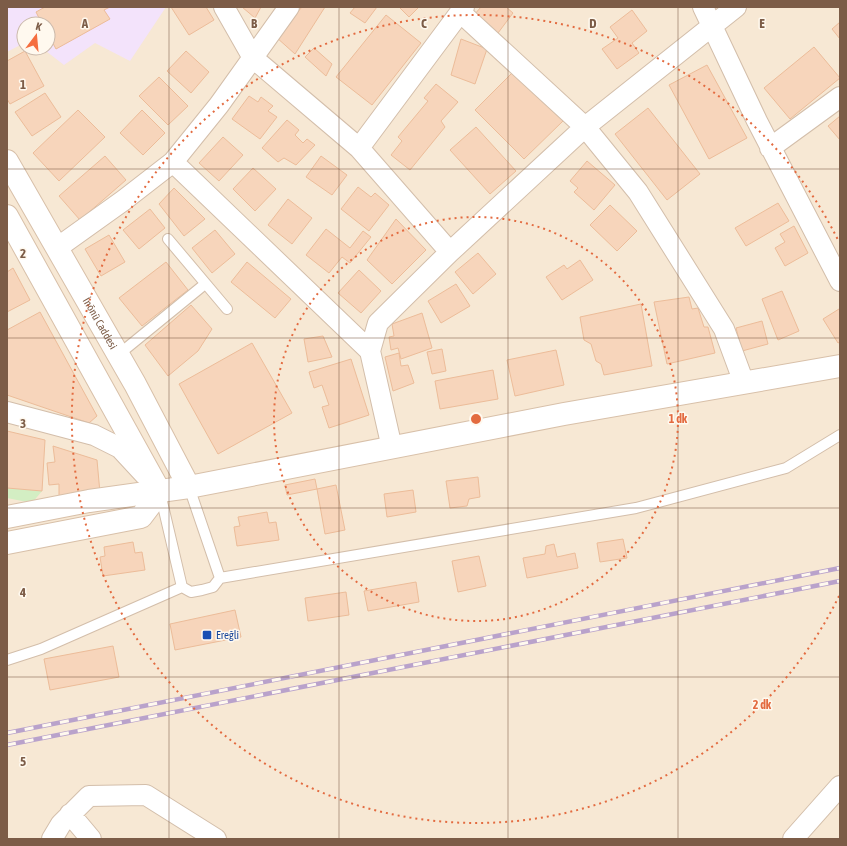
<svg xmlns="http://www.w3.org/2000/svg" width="847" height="846" font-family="'Asap Condensed',sans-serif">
	<rect width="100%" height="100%" fill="#fff6e6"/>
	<!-- residential -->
	<path fill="#f7e8d4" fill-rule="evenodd" d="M7 7H840V839H7ZM24 24H48V48H24Z"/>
	<!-- education -->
	<path fill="#f3e3fb" d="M7 7H166L130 61 95 43 64 65 42 48H48V24H24V43L7 52Z"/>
	<!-- green -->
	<path fill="#d3eec3" d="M7 488 42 491 32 503 7 498Z"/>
	<!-- building -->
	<path fill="#f7d5bb" stroke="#ecbc99" d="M45 7H110L104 10 110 19 56 49 48 34V24H42L36 12Z
		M171 7H206L214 20 189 35Z
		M242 7H261L255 18Z
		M302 7H325L295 54 276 37Z
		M355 7H377L365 23 350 13Z
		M399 7H419L409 17Z
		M481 7H506L513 13 498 33 474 15Z
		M632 10 647 31 632 43 639 53 617 69 602 49 618 38 610 27Z
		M386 15 421 43 372 105 336 77Z
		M840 22V39L832 29Z
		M461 39 487 49 475 84 451 75Z
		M814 47 840 78 790 119 764 88Z
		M314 48 332 64 326 76 305 57Z
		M25 51 44 86 10 104 7 99V61Z
		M186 51 209 72 191 93 167 71Z
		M707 65 747 138 709 159 669 85Z
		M513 72 563 121 524 159 475 110Z
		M159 77 188 106 168 125 139 96Z
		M436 84 458 102 441 121 445 127 410 170 391 155 402 141 398 137 428 101 424 98Z
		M45 93 61 117 32 136 15 112Z
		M249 96 258 102 261 97 273 106 268 111 277 117 260 139 232 119Z
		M648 108 700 174 667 200 615 134Z
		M78 110 105 137 59 181 33 153Z
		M142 110 165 133 143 155 120 133Z
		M840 116V140L828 126Z
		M287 120 299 130 295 135 303 143 307 139 315 145 296 165 284 158 278 162 262 148Z
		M476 127 516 171 490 194 450 150Z
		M223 137 243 155 219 181 199 163Z
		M105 156 126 180 80 220 59 196Z
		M321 156 347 175 332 195 306 177Z
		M587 161 615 185 594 210 574 192 578 188 570 181Z
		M253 168 276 189 255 211 233 189Z
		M358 187 371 197 375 193 389 205 369 231 341 209Z
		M174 188 205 219 184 236 159 204Z
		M288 199 312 218 292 244 268 225Z
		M778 203 789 221 746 246 735 228Z
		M610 205 637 231 617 251 590 225Z
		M150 209 165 228 139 249 123 230Z
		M396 219 426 250 392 284 367 260Z
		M794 226 808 253 785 266 775 248 785 242 780 234Z
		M326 229 350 248 363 231 371 237 350 263 342 257 329 273 306 255Z
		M215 230 235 254 212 273 192 248Z
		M109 235 125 262 101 276 85 249Z
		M478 253 496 274 473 294 455 272Z
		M580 260 593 280 562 300 546 277 564 265 567 269Z
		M166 262 188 290 142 326 119 298Z
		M247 262 291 299 275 318 231 282Z
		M13 268 30 300 7 312V272Z
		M359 270 381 291 361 313 338 293Z
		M456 284 470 306 441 323 428 301Z
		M782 291 799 331 778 340 762 299Z
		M689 297 692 309 698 308 704 327H708L715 353 667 364 654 302Z
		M641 304 652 366 604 375 601 364 596 361 591 344 584 340 580 317Z
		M191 305 212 329 198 351 168 376 145 345Z
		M839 309 840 312V342L838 343 823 319Z
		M40 312 97 416 89 423 7 395V330Z
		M422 313 432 348 401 359 398 348 391 350 389 337 394 336 392 324Z
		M762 321 768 344 742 351 736 328Z
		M323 336 332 357 308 362 304 339Z
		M252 343 292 413 218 454 179 384Z
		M442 349 446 371 432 374 427 352Z
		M556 350 564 385 515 396 507 360Z
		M399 353 401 366 408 365 414 383 393 391 385 357Z
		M351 359 369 415 329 428 322 407 329 405 322 385 314 388 309 372Z
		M493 370 498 399 440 409 435 381Z
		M7 431 45 440 42 491 7 488Z
		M53 446 97 460 100 493 59 496V484L49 485 47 463 55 462Z
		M478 477 480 497 469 499 467 506 450 508 446 481Z
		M315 479 317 489 287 495 285 485Z
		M336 485 345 530 325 534 317 489Z
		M413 490 416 512 387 517 384 494Z
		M267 512 269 523 276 522 279 540 237 546 234 527 240 526 238 517Z
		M623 539 627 558 600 562 597 543Z
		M133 542 135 553 142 552 145 570 103 576 100 557 105 556 104 547Z
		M554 544 557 557 575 553 578 568 527 578 523 558 545 554 546 546Z
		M479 556 486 586 458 592 452 561Z
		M416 582 419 602 368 611 364 591Z
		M346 592 349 615 308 621 305 598Z
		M235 610 241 637 175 650 170 624Z
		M113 646 119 677 50 690 44 659Z"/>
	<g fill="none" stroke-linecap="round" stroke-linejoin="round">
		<!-- service casing -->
		<g stroke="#d3beaa" stroke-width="12">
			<path id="service" d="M168 239 227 309
				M118 355 205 284
				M160 493 182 587 191 592 202 590 213 587 220 578 189 487
				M220 578 636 508 786 468 840 435
				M7 660 41 649 182 587"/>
		</g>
		<!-- minor casing -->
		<g stroke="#d3beaa" stroke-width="22">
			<path id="minor" d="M224 7 253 58 359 148 450 252
				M703 7 757 121 840 281
				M460 12 585 127 638 192 724 329 744 383
				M359 148 464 7
				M770 148 840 97
				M173 162 370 351
				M57 248 124 200 173 162 219 105 289 7
				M7 412 94 435 120 448 145 475
				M392 448 370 351 378 323 450 252 585 127 736 7
				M70 814 91 839
				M52 839 61 824 89 796 146 795 216 839
				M793 839 840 786"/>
		</g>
		<!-- secondary casing -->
		<g stroke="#d8c0a9" stroke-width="24">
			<g id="secondary">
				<path id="s1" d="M7 161 135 384 189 487"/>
				<path d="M7 216 160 492"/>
				<path d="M7 517 89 501 189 487 564 414 840 366"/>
				<path d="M7 543 141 517 160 492"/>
			</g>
		</g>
		<!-- service -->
		<use href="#service" stroke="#fff" stroke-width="10"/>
		<!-- minor -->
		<use href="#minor" stroke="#fff" stroke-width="20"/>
		<!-- secondary -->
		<use href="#secondary" stroke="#fff" stroke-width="22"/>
		<!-- rail casing -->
		<g stroke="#b9a2cb" stroke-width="4.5">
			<path id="rail" d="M7 733 840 568
				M7 745 840 581"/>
		</g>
		<!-- rail -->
		<use href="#rail" stroke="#fff9ef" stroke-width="3" stroke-dasharray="9" stroke-linecap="butt"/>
	</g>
	<!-- grid -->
	<path fill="none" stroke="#7c5c47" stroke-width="1" stroke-opacity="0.55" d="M169 7V839M339 7V839M508 7V839M678 7V839M7 169H840M7 338H840M7 508H840M7 677H840"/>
	<!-- distance rings -->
	<g fill="none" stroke="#e36b40" stroke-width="2" stroke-dasharray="2 4">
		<circle cx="476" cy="419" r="202"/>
		<path d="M839 596A404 404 0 1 1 839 242"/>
	</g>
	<!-- markers -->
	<rect fill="#1a4fb4" stroke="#fff9ef" stroke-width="1.5" x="202" y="630" width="10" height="10" rx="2"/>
	<g text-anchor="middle" stroke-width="3" stroke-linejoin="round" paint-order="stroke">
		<!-- street labels -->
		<g font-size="11" fill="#7c5c47" stroke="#fff9ef">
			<text dy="4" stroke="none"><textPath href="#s1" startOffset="187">İnönü Caddesi</textPath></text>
		</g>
		<!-- transit labels -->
		<g font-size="11" fill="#164399" stroke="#fff9ef" text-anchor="start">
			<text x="216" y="639">Ereğli</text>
		</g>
	</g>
	<g font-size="13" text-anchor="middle" font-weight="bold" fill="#7c5c47" stroke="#fff9ef" stroke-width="3" stroke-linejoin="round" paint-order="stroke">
		<text x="85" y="28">A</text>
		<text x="254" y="28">B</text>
		<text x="424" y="28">C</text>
		<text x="593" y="28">D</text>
		<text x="762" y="28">E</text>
		<text x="23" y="89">1</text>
		<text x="23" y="258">2</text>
		<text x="23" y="428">3</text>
		<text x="23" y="597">4</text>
		<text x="23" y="766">5</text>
	</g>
	<circle cx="476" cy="419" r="6" fill="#e36b40" stroke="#fff9ef" stroke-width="2"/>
	<g font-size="12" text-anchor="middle" font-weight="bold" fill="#e36b40" stroke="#fff9ef" stroke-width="3" stroke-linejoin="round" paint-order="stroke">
		<text x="678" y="423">1 dk</text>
		<text x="762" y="709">2 dk</text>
	</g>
	<!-- border -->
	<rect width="847" height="846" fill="none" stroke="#7c5c47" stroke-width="16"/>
	<!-- north arrow -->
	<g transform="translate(36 36) rotate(16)"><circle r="19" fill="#fff9ef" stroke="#cbbaac"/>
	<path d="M0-3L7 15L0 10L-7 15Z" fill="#f56e3f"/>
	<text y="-6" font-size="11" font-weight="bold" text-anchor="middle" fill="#7c5c47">K</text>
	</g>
</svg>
